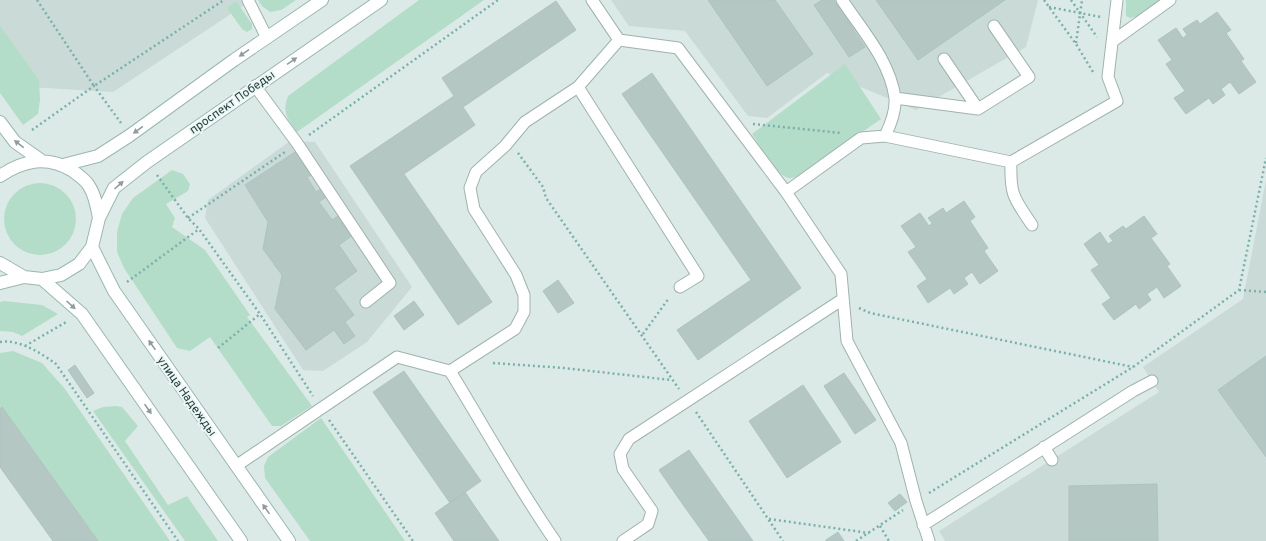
<svg xmlns="http://www.w3.org/2000/svg" width="1266" height="541" font-family="Overpass,sans-serif">
	<rect width="100%" height="100%" fill="#dceae7"/>
	<!-- built -->
	<path fill="#cadad6" d="M0 0H252L113 92 28 87 0 33Z
		M611 0H1038L1026 47 916 110 827 73 767 118 748 116 685 31 629 26Z
		M290 141 315 142 412 287 367 342 323 371 303 370 205 218 208 200Z
		M1266 180V541H945L939 531 1159 392 1143 367 1243 299Z"/>
	<!-- green -->
	<path fill="#b3ddc8" d="M258 0H296L281 10 270 12 262 6Z
		M419 0H484L297 132C287 118 282 113 288 96Z
		M1126 0H1163L1139 16 1130 18 1126 16Z
		M236 1 252 24V29L247 32 242 29 227 8Z
		M0 26 39 80 40 100 38 114 23 125 0 93Z
		M845 64 881 119 803 173C798 176 793 179 788 178 775 174 760 145 752 134Z
		M172 170 183 174 190 184 188 191 166 204 175 218 172 227 205 250 250 315 247 317 312 406 281 426H272L210 337 190 351 177 348 124 268 117 252V232L122 214 133 198Z
		M4 219a36 36 0 1 1 72 0a36 36 0 1 1-72 0Z
		M4 301 42 305 58 314 22 336 13 332 0 331V302Z
		M13 351 42 363 65 389 170 541H98L2 407 0 409V353Z
		M116 406 122 407 138 426 125 441 168 505 187 496 218 541H185L93 411 103 407Z
		M321 418 405 541H310L265 478 264 466 268 457Z"/>
	<!-- building -->
	<path fill="#b4c7c3" stroke="#aec3c0" d="M708 0H775L813 54 767 86Z
		M822 0H834L865 47 849 57 814 5Z
		M876 0H1005L918 60Z
		M556 1 576 30 463 107 475 125 404 174 492 302 458 325 350 166 454 96 442 78Z
		M1217 12 1231 30 1226 33 1244 59 1241 61 1256 82 1239 94 1230 82 1221 89 1225 95 1213 104 1209 98 1186 114 1174 98 1185 91 1166 64 1172 60 1158 40 1176 28 1183 38 1187 35 1183 29 1197 20 1200 24Z
		M652 73 801 288 698 360 677 330 751 280 622 94Z
		M295 152 311 175 307 177 316 192 321 189 326 197 319 202 332 220 340 215 353 235 339 245 357 271 334 288 354 315 345 322 355 336 344 344 334 330 306 350 275 309 282 275 263 249 268 222 245 185Z
		M964 201 975 217 970 221 988 248 984 251 998 271 980 284 972 272 964 278 968 284 954 294 950 288 928 303 917 286 927 279 908 252 916 247 901 226 920 213 929 226 932 223 928 218 943 208 946 213Z
		M1144 216 1157 234 1151 238 1170 264 1167 266 1181 286 1164 298 1157 287 1147 294 1151 300 1139 309 1136 304 1114 320 1102 304 1111 298 1091 270 1099 265 1084 244 1100 232 1108 244 1113 241 1109 236 1123 226 1126 229Z
		M558 280 574 303 558 313 543 291Z
		M414 301 424 315 404 330 394 316Z
		M1266 356V457L1218 390Z
		M75 365 94 393 87 398 68 370Z
		M404 371 481 481 450 503 373 392Z
		M844 373 876 420 855 434 824 386Z
		M803 385 841 442 787 478 749 421Z
		M2 407 98 541H53L0 467V409Z
		M689 450 753 541H709L679 499 659 470Z
		M1157 484 1158 541H1069V486Z
		M465 492 482 517 499 541H454L435 513Z
		M900 494 907 502 895 511 888 503Z
		M838 532 844 541H826V540Z"/>
	<g fill="none" stroke-linecap="round" stroke-linejoin="round">
		<!-- lane casing -->
		<g stroke="#9fb2af" stroke-width="13">
			<path id="lane" d="M248 0 267 38
				M592 0 619 40 678 48 786 192 841 274 847 341 901 443 916 501 929 541
				M842 0C862 30 890 61 895 98 896 111 891 124 885 136
				M1113 41 1170 0
				M944 59 978 109
				M255 86 297 143 390 283 366 302
				M578 87 698 276 680 287
				M895 98 978 109 1029 77 994 26
				M1011 162C1010 196 1014 198 1032 225
				M786 192 861 138 885 136 1011 162 1117 101 1108 77 1117 0
				M450 371 515 329 524 312V295L516 275 474 209 470 188 476 172 505 146 525 122 578 87 619 40
				M1044 447 1052 460
				M236 466 397 357 450 371C485 428 517 486 555 541
				M923 525 1133 391 1152 381
				M623 541 648 524 652 511 623 469 620 454 629 439 843 299"/>
		</g>
		<!-- secondary casing -->
		<g stroke="#9bb6b2" stroke-width="14">
			<path id="secondary" d="M0 122 15 142 42 161
				M63 165 98 156 129 136 234 60 322 0
				M0 176C24 160 47 155 73 171 78 175 86 180 89 186 95 195 97 207 99 218
				M92 247 114 291 289 541
				M0 263 24 277
				M42 279 82 314 241 541
				M0 283 24 277 42 279 61 275 79 264 92 247 99 218 114 188 147 162 381 0"/>
		</g>
		<!-- path -->
		<path stroke="#7ab0ab" stroke-width="2.5" stroke-dasharray="2 3" stroke-linecap="butt" d="M37 0 94 86 224 0
			M1044 0 1076 44 1093 72
			M1071 0 1097 37
			M1049 7 1101 17
			M1076 43 1082 0
			M753 124 841 133
			M32 130 94 86 121 123
			M309 135 498 0
			M518 153 543 187 546 198 679 389
			M157 175 188 218 199 229 260 314 313 396
			M188 218 285 152
			M127 282 199 229
			M1239 290 1266 292
			M859 308 870 313 1133 367
			M643 334 669 298
			M0 342C19 339 41 353 56 364L178 541
			M25 346 68 321
			M218 348 260 314
			M493 363 564 368 671 380
			M696 412 783 541
			M329 420 413 541
			M929 493 1133 367 1239 290 1266 158
			M769 519 869 533
			M880 526 889 541
			M856 541 903 510"/>
		<!-- lane -->
		<use href="#lane" stroke="#fff" stroke-width="11"/>
		<!-- secondary -->
		<use href="#secondary" stroke="#fff" stroke-width="12"/>
	</g>
	<!-- one-way arrows -->
	<defs><path id="oneway-solid" d="M-6-.8H1V-3.2L6.5 0L1 3.2V.8H-6Z"/></defs>
	<g fill="#8e9c9c">
		<use href="#oneway-solid" transform="translate(244 53) rotate(146)"/>
		<use href="#oneway-solid" transform="translate(292 61) rotate(-35)"/>
		<use href="#oneway-solid" transform="translate(138 130) rotate(144)"/>
		<use href="#oneway-solid" transform="translate(19 144) rotate(-142)"/>
		<use href="#oneway-solid" transform="translate(119 185) rotate(-42)"/>
		<use href="#oneway-solid" transform="translate(71 305) rotate(42)"/>
		<use href="#oneway-solid" transform="translate(152 345) rotate(-125)"/>
		<use href="#oneway-solid" transform="translate(148 409) rotate(55)"/>
		<use href="#oneway-solid" transform="translate(266 509) rotate(-125)"/>
	</g>
	<g text-anchor="middle" stroke-width="4" stroke-linejoin="round" paint-order="stroke">
		<!-- street labels -->
		<g font-size="12" fill="#1d3a38" stroke="#ecf6f4">
			<text transform="translate(232 102) rotate(-35)" y="4">проспект Победы</text>
			<text transform="translate(187 396) rotate(55)" y="4">улица Надежды</text>
		</g>
	</g>
</svg>
